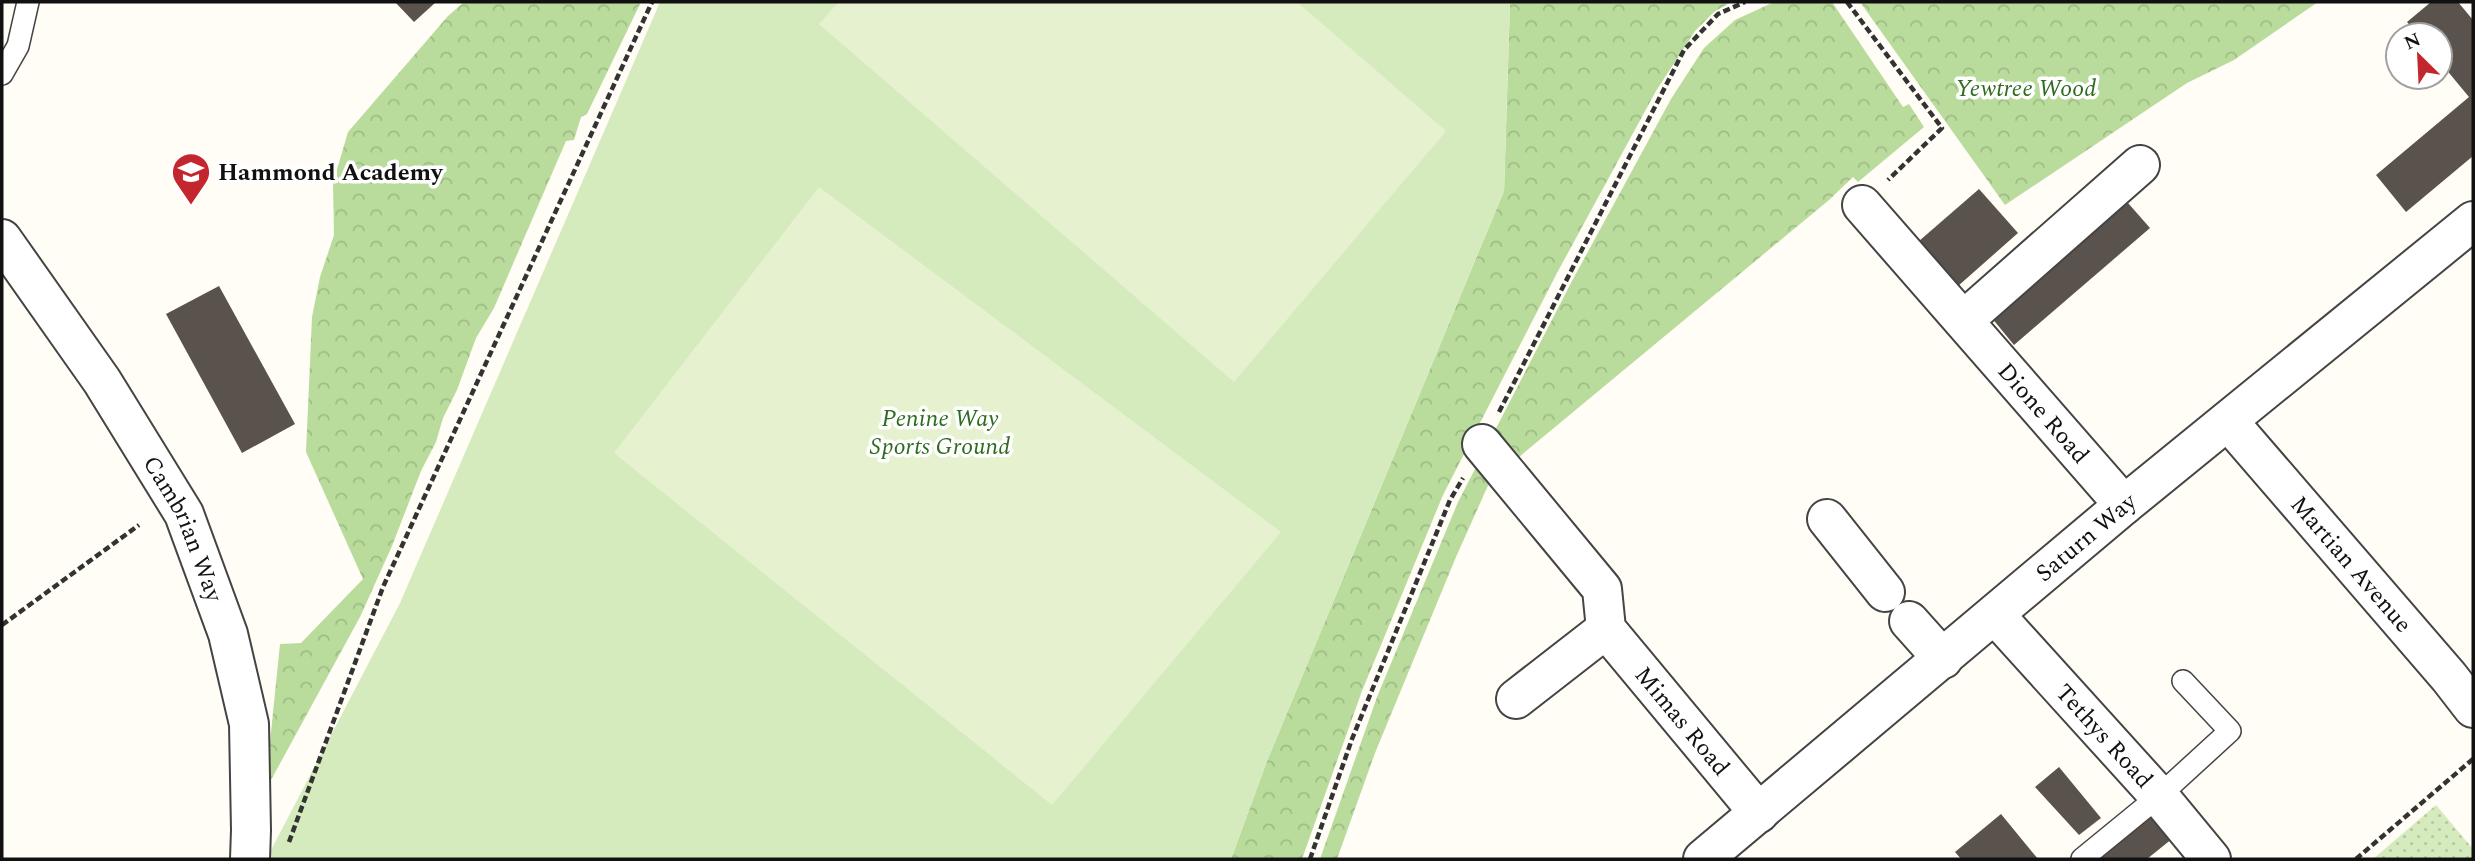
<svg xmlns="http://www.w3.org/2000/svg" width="2475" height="861" font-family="Spectral,serif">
	<defs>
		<pattern id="grass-dots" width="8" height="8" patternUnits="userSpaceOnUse" patternTransform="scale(1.75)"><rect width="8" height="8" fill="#d5ebbd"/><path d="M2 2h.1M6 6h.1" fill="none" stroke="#b6c8a1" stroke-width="1.8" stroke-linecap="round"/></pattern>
		<pattern id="forest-crowns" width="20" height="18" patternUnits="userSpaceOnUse" patternTransform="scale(1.75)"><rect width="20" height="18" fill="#b9dc9c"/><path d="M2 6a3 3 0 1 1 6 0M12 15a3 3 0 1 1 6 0" fill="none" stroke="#9ebc85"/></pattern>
	</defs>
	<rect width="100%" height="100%" fill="#fffdf5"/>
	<!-- grass -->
	<path fill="url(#grass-dots)" d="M2436 805 2473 849V859H2373Z"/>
	<!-- forest -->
	<path fill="url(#forest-crowns)" d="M464 2H641L587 114 581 117 574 140 566 141 494 308 476 338 457 390 443 418 436 442 421 471 392 546 360 617 265 791 280 644 301 643 363 579 306 452 312 317 320 277 334 235 333 183 348 132 448 16Z
		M1510 2H1731L1714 12 1695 31 1656 91 1557 273 1443 495 1362 691 1302 859H1231L1267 761 1504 191Z
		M1774 2H1832L1903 107 1909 104 1924 127 1858 182 1853 177 1829 200 1490 481 1456 557 1375 753 1337 859H1320L1377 697 1458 502 1572 281 1671 99 1704 48 1735 20Z
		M1860 2H2318L2234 60 2187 83 2005 205Z"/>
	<!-- park -->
	<path fill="#d5ebbd" d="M660 2H1510L1504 191 1267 761 1231 859H272L270 852 400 603Z"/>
	<!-- pitch -->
	<path fill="#e6f2cf" d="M839 2H1297L1446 131 1234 382 819 24Z
		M819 187 1281 532 1052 805 614 453Z"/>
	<!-- building -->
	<path fill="#5a524d" d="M395 2H436L414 22Z
		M2431 2H2458L2473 20V156L2406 212 2376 175 2469 97 2440 62V35H2418L2407 22Z
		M1979 189 2018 233 1949 294 1911 248Z
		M2128 203 2150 228 2014 345 1991 317Z
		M219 286 295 424 242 453 166 314Z
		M2059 767 2101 818 2079 835 2035 787Z
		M2001 814 2038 859H1961L1955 852Z
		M2152 815 2173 838 2147 859H2099Z"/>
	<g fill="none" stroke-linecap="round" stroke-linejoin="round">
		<!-- service casing -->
		<g stroke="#444" stroke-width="24">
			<path id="service" d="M2 74 18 46 28 2
				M2082 859 2159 796 2230 731 2183 681"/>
		</g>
		<!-- minor casing -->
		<g stroke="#444" stroke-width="42">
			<g id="minor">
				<path id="s1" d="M1862 205 2124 505"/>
				<path d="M1964 320 2140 165"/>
				<path id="s2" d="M2228 421 2449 677 2473 708"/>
				<path id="s3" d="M1482 444 1602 589 1606 629 1759 813"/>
				<path d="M1827 519 1885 592"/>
				<path id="s4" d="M1995 615 2159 796 2211 859"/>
				<path d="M1909 621 1943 659"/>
				<path d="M1516 699 1606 629"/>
				<path id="s5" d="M1703 859 2124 505 2473 221"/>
			</g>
		</g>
		<!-- tertiary casing -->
		<g stroke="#444" stroke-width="42">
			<g id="tertiary">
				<path id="s6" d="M2 239 102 381 184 514 228 634 249 724 251 830 250 859"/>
			</g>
		</g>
		<!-- path -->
		<path stroke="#333" stroke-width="4.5" stroke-dasharray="7 3.5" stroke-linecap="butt" d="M1847 2 1942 128 1888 180
			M1499 412 1684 50 1718 14 1745 2
			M2 625 139 525
			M289 842 383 587 652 2
			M1310 859 1352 739 1450 500 1463 478
			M2356 859 2473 759"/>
		<!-- service -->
		<use href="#service" stroke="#fff" stroke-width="21"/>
		<!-- minor -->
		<use href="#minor" stroke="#fff" stroke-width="38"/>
		<!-- tertiary -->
		<use href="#tertiary" stroke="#fff" stroke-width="38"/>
	</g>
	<!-- icons -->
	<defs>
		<g id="school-pin" transform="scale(2.0125)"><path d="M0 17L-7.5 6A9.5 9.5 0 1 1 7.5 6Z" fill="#c4262e" stroke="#fff"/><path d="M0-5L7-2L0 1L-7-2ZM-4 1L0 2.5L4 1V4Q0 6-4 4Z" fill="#fff"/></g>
	</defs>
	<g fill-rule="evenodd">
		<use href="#school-pin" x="191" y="172"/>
	</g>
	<g text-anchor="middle" stroke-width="7" stroke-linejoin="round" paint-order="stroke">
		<!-- park labels -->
		<g font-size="24" font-style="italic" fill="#2f6b1f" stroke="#fff">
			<text x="2026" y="96">Yewtree Wood</text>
			<text x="940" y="426">Penine Way<tspan x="940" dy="28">Sports Ground</tspan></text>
		</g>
		<!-- poi labels -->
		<g font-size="24" font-weight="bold" fill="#111" stroke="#fff" text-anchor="start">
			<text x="218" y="180">Hammond Academy</text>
		</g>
		<!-- street labels -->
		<g font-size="24" fill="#111" stroke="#fff">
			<text dy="8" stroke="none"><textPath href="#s1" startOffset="276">Dione Road</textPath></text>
			<text dy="8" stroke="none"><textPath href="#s6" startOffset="343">Cambrian Way</textPath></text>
			<text dy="8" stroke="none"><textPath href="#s5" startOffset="500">Saturn Way</textPath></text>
			<text dy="8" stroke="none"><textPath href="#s2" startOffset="189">Martian Avenue</textPath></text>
			<text dy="8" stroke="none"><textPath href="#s3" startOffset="348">Mimas Road</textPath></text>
			<text dy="8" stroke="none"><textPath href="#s4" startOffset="163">Tethys Road</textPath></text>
		</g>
	</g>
	<!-- border -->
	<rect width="2475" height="861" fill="none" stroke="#111111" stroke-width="7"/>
	<!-- north arrow -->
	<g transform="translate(2419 56) rotate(336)"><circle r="33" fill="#ffffff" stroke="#a0a0a0" stroke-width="2"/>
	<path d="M0-5L12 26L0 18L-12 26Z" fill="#c4262e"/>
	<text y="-10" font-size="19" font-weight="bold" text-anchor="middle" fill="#111111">N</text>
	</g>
</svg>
